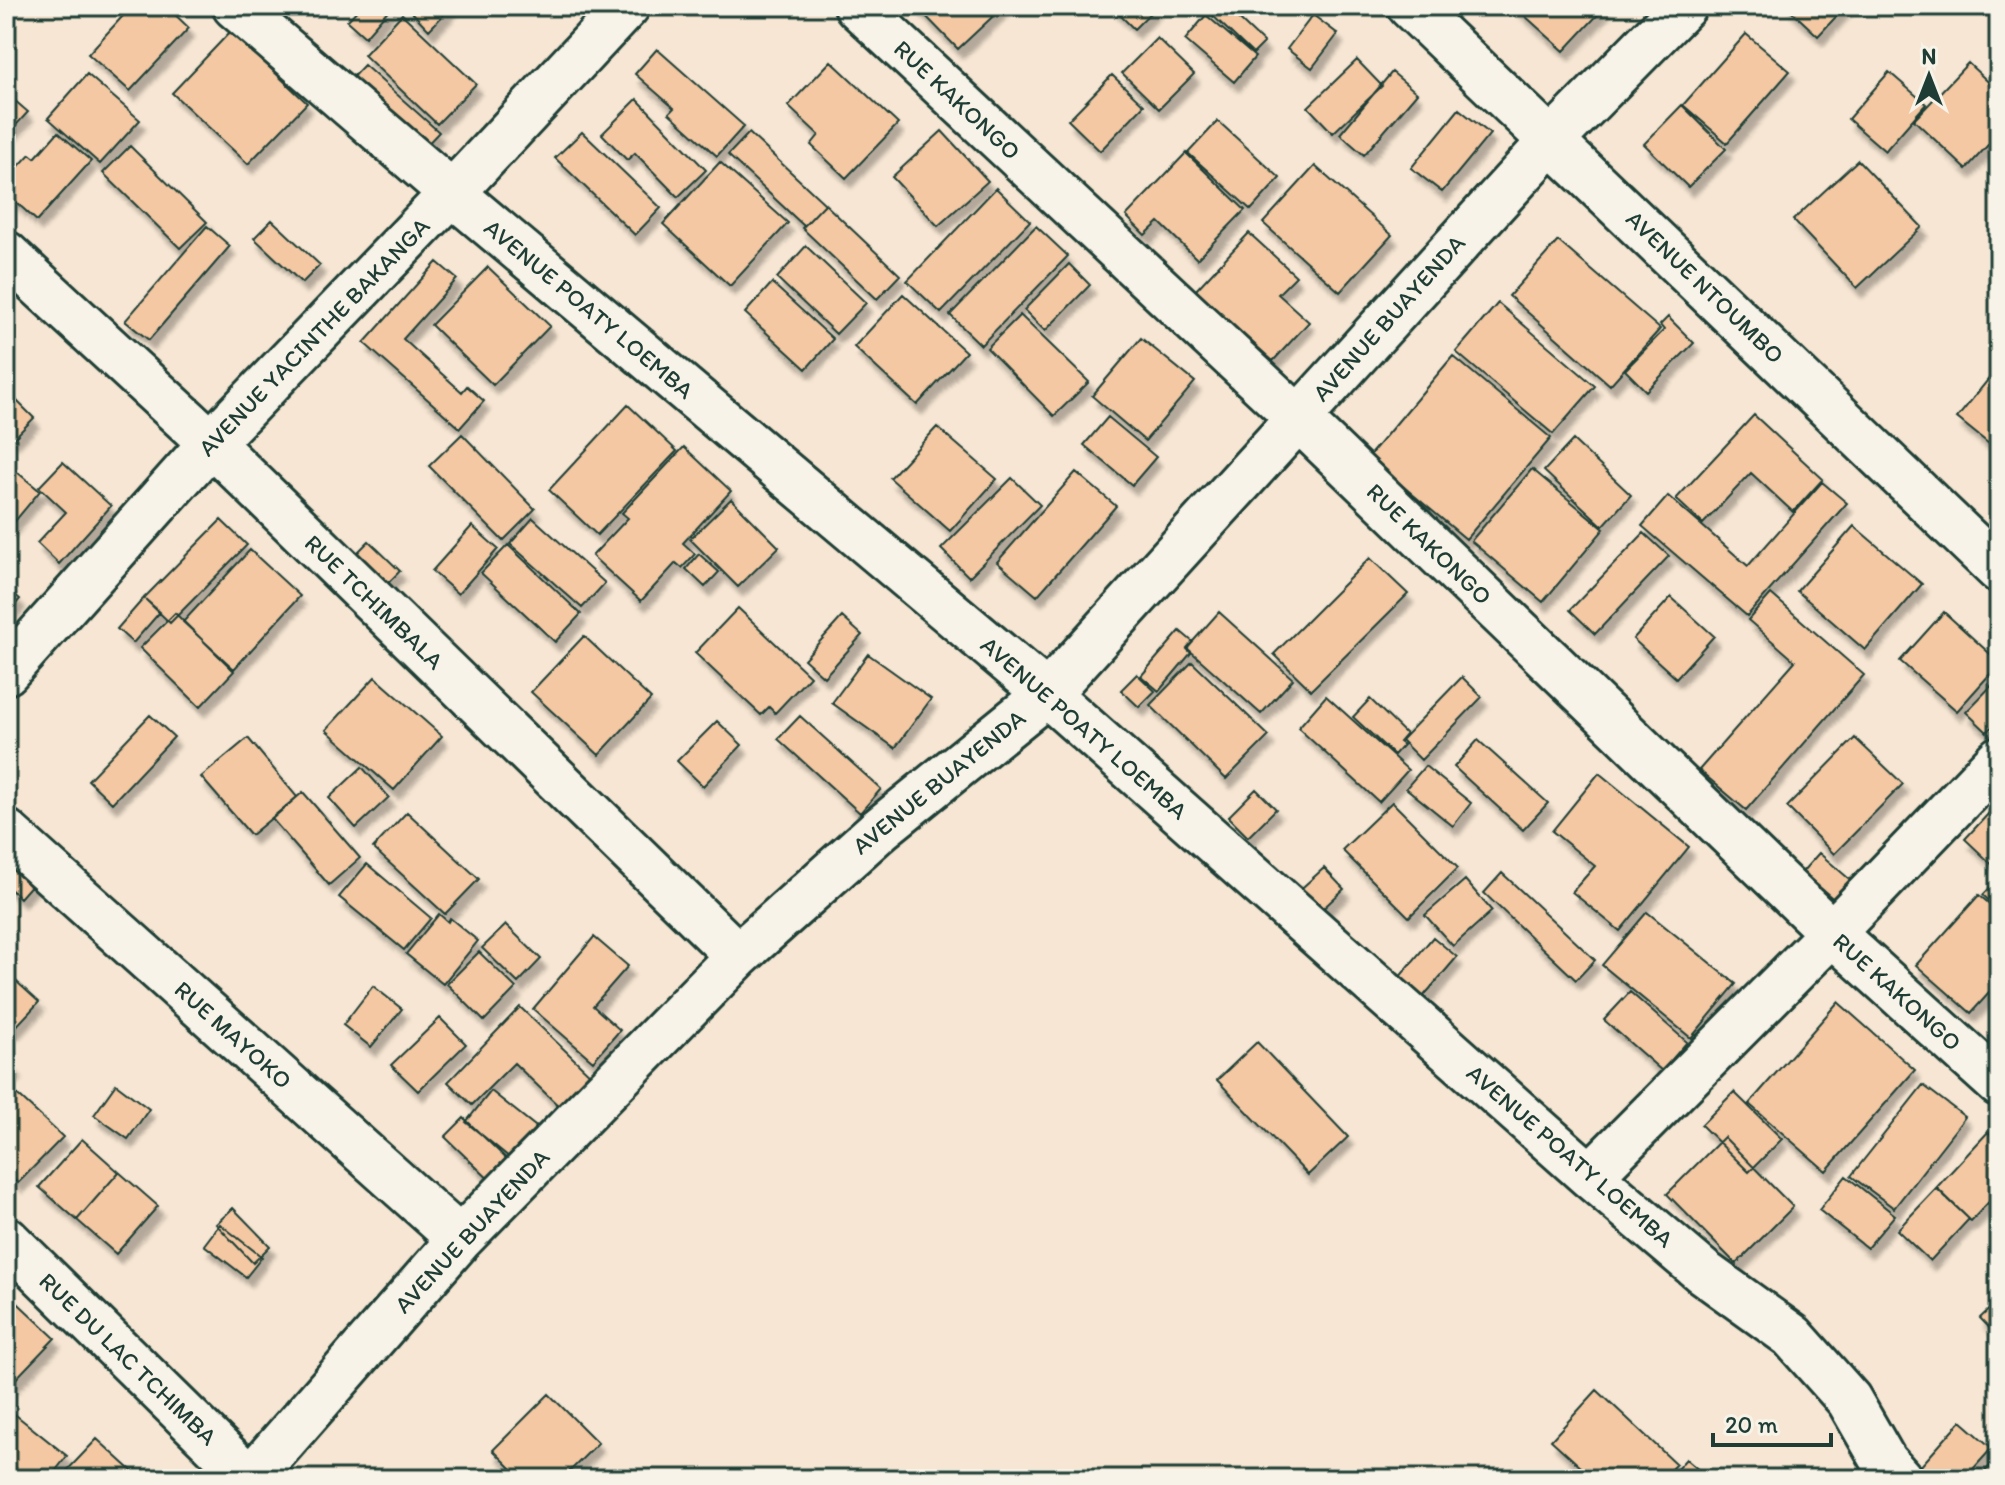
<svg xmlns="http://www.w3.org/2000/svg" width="2005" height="1485" font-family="Itim,sans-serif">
	<defs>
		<filter id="shadow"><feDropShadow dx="5" dy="9" stdDeviation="2" flood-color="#0004"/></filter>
	</defs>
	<rect width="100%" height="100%" fill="#f6e6d3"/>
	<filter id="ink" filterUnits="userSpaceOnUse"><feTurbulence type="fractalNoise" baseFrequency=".0125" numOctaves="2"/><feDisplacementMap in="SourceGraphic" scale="16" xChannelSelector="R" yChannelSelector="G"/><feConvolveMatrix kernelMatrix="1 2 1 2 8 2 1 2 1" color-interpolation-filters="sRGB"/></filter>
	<g filter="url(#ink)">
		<!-- building -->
		<path fill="#f4c8a3" stroke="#1f3d34" stroke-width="2" filter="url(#shadow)" d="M132 6H166L189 28 130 91 88 54Z
			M361 6 391 7 365 37 347 21Z
			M406 6H452L429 30Z
			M916 6H1004L958 49Z
			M1111 6H1157L1134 29Z
			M1215 6H1225L1264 43 1253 54 1209 12Z
			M1514 6H1606L1564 51Z
			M1786 6H1846L1818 36Z
			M402 14 476 84 437 124 364 55Z
			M1206 15 1255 57 1234 82 1185 40Z
			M1313 15 1338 34 1312 68 1287 49Z
			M231 31 307 103 248 164 172 93Z
			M1746 34 1790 71 1727 143 1683 105Z
			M1157 38 1194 74 1159 109 1122 73Z
			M657 49 744 126 717 156 669 113 674 108 635 74Z
			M1357 60 1382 86 1333 133 1308 107Z
			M831 61 898 124 846 178 811 145 819 135 788 106Z
			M1968 63 1999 92V133L1966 169 1914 120Z
			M364 65 439 132 421 151 346 84Z
			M1392 72 1417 93 1364 155 1340 134Z
			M1889 72 1926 104 1885 151 1848 119Z
			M87 74 140 120 100 164 48 118Z
			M1112 75 1144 105 1100 151 1068 120Z
			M6 93 28 112 6 136Z
			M637 99 706 170 678 197 635 153 627 160 602 134Z
			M1682 105 1726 149 1688 187 1644 144Z
			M1459 109 1490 134 1442 192 1411 168Z
			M1218 121 1280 178 1251 210 1188 153Z
			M942 131 988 181 938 226 892 177Z
			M58 132 91 161 37 221 6 193V180L30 154 35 158Z
			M582 132 661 208 635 235 555 158Z
			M749 133 825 204 804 226 728 155Z
			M130 146 207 222 180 248 103 173Z
			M1186 153 1245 210 1197 259 1159 222 1145 235 1126 216Z
			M1858 160 1922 227 1857 288 1793 220Z
			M720 162 788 223 730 286 663 224Z
			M1315 166 1392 235 1340 292 1263 223Z
			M996 188 1030 221 941 313 907 281Z
			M825 204 900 275 877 299 802 228Z
			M272 220 320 265 302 283 254 238Z
			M207 226 230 246 149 340 125 321Z
			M1036 226 1068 256 981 345 950 315Z
			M1249 233 1296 276 1278 294 1309 322 1273 361 1195 291Z
			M1558 241 1660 329 1610 385 1509 296Z
			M806 246 866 303 836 334 777 278Z
			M437 262 457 279 403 339 462 392 467 386 484 401 460 428 364 343Z
			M1069 264 1090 285 1045 331 1024 310Z
			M488 267 550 326 493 385 431 325Z
			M772 283 833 339 806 369 745 313Z
			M903 294 966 352 917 405 854 347Z
			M1498 303 1595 386 1553 434 1456 352Z
			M1020 315 1089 382 1054 416 987 348Z
			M1668 317 1694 343 1646 391 1625 370 1664 330 1660 325Z
			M1141 338 1195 382 1145 441 1092 396Z
			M1453 356 1551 438 1466 539 1368 457Z
			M1999 366V452L1957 418Z
			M6 390 34 418 13 439 6 432Z
			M628 405 677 451 597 535 549 490Z
			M1754 415 1823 479 1793 512 1751 473 1703 524 1676 499Z
			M1108 417 1156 457 1132 485 1084 445Z
			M937 427 997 479 950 531 890 478Z
			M462 434 535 509 503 541 429 466Z
			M1573 440 1631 495 1603 526 1544 471Z
			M684 447 731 491 683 543 695 554 682 568 676 563 641 601 592 556 628 518 622 513Z
			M63 462 111 506 59 564 37 543 66 512 39 487Z
			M6 463 40 491 6 532Z
			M1532 469 1604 529 1543 602 1471 541Z
			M1076 472 1116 506 1037 596 997 562Z
			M1012 478 1040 505 969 577 941 549Z
			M1822 482 1847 503 1747 616 1642 526 1668 496 1748 566Z
			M731 499 779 547 738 587 690 539Z
			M533 518 605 583 582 608 510 544Z
			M221 520 247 545 170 623 144 598Z
			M472 526 498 549 458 594 432 571Z
			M1854 526 1922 584 1865 650 1797 591Z
			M1644 533 1669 556 1595 634 1570 610Z
			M369 541 400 571 379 592 348 562Z
			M508 545 581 614 555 642 481 573Z
			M250 550 300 596 234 669 183 622Z
			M699 554 719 572 705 587 686 569Z
			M1370 558 1408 594 1311 690 1274 654Z
			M6 587 20 599 6 616Z
			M1771 594 1864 675 1746 810 1699 770 1795 661 1748 620Z
			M1671 597 1714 636 1676 678 1633 639Z
			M144 598 160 612 133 643 117 629Z
			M738 608 810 676 775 713 769 707 761 715 695 653Z
			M1219 612 1293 679 1261 714 1187 648Z
			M1944 612 1999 662V664L1957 711 1900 661Z
			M175 613 234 671 200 707 140 648Z
			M842 617 862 635 824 677 804 659Z
			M1180 631 1193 642 1187 649 1191 653 1159 691 1141 676Z
			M584 636 651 699 599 755 531 692Z
			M868 654 931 699 895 748 832 703Z
			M1192 662 1269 736 1226 779 1150 705Z
			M1137 674 1155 691 1139 707 1121 690Z
			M375 677 442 736 394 790 326 730Z
			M1462 677 1482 697 1421 760 1401 740Z
			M1999 678V720L1987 732 1966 712Z
			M1326 696 1408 770 1379 802 1298 728Z
			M1370 699 1406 734 1399 742 1403 745 1394 755 1353 717Z
			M150 715 174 737 112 803 88 780Z
			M800 716 881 789 860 813 778 739Z
			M717 721 742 745 703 786 677 761Z
			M248 738 297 797 251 835 201 777Z
			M1855 738 1903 784 1834 854 1787 807Z
			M1478 740 1548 803 1523 830 1454 767Z
			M1425 766 1471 803 1453 826 1406 788Z
			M362 767 389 797 356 828 329 798Z
			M1599 773 1689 847 1620 931 1572 892 1595 866 1552 831Z
			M1256 789 1276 809 1248 837 1228 817Z
			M303 792 360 858 329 885 272 819Z
			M1392 802 1458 868 1409 917 1342 850Z
			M407 812 479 879 445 914 373 848Z
			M1990 812 1999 820V871L1965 839Z
			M1819 853 1854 883 1837 902 1802 872Z
			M14 862 35 881 20 898 6 885V870Z
			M367 864 431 918 404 950 339 897Z
			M1324 868 1344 889 1315 916 1294 895Z
			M1502 873 1595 960 1576 980 1484 893Z
			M1999 878V910L1983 895Z
			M1465 880 1492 911 1453 946 1425 915Z
			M1979 895 1999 912V982L1971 1013 1916 965Z
			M1647 912 1736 984 1691 1038 1602 965Z
			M439 914 448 922 450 918 478 941 443 984 406 954Z
			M506 925 541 959 518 983 482 948Z
			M594 937 628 966 593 1006 620 1030 593 1061 533 1009Z
			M1433 937 1457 957 1422 998 1398 979Z
			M479 952 516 988 484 1021 447 984Z
			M6 972 39 1002 12 1031 6 1026Z
			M373 986 402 1009 371 1047 343 1025Z
			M1630 992 1687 1042 1662 1071 1604 1020Z
			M1838 1002 1915 1070 1826 1171 1749 1104Z
			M520 1007 597 1081 566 1113 514 1063 472 1105 448 1082Z
			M440 1018 466 1044 418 1091 391 1065Z
			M1257 1042 1348 1137 1308 1175 1217 1080Z
			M6 1059 16 1069 6 1080Z
			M116 1084 149 1109 128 1139 94 1115Z
			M1923 1085 1965 1117 1894 1208 1851 1176Z
			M8 1086 63 1137 18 1183 6 1172V1088Z
			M491 1091 545 1134 520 1166 466 1122Z
			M1734 1092 1782 1139 1749 1172 1701 1125Z
			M464 1118 516 1168 497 1187 445 1137Z
			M1988 1132 1999 1143V1191L1971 1221 1936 1188Z
			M1724 1137 1793 1207 1736 1264 1667 1194Z
			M82 1139 119 1172 77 1220 39 1187Z
			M119 1172 158 1206 116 1254 77 1220Z
			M1846 1176 1895 1215 1867 1248 1819 1210Z
			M1937 1188 1969 1219 1930 1261 1897 1230Z
			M233 1208 270 1246 253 1263 216 1224Z
			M220 1224 262 1257 246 1277 204 1245Z
			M6 1292 55 1338 6 1389Z
			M1999 1300V1338L1980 1318Z
			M1597 1390 1676 1464 1661 1479H1594L1551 1440Z
			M549 1394 598 1443 562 1479H522L493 1450Z
			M7 1408 67 1456 49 1479H20L6 1468Z
			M1961 1421 1992 1448 1964 1479H1932L1919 1468Z
			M97 1439 141 1479H59Z
			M1999 1456V1479H1978Z
			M1686 1459 1709 1479H1668Z"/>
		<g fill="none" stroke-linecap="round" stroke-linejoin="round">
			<!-- minor casing -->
			<g stroke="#1f3d34" stroke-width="50">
				<path id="minor" d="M235 6 452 193 1047 694 1590 1176 1703 1272 1792 1336 1849 1400 1884 1461 1900 1479
					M857 6 1298 418 1832 933 1999 1084
					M1410 6 1999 570
					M6 254 211 443 738 956
					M6 672 211 443 452 193 627 6
					M6 832 460 1239
					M1590 1176 1832 933 1999 759
					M6 1239 250 1479 460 1239 738 956 880 829 1047 694 1552 140 1684 6"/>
			</g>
			<!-- minor -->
			<use href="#minor" stroke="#f7f3e8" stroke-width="44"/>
		</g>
	</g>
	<g text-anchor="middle" stroke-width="8" stroke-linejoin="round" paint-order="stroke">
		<!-- street labels -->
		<g font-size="24" fill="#1f3d34" stroke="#f7f3e8">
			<text transform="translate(957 100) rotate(43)" y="8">RUE KAKONGO</text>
			<text transform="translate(1705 287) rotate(44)" y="8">AVENUE NTOUMBO</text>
			<text transform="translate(589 309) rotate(40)" y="8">AVENUE POATY LOEMBA</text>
			<text transform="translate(1389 318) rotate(-48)" y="8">AVENUE BUAYENDA</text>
			<text transform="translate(314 337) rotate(-46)" y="8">AVENUE YACINTHE BAKANGA</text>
			<text transform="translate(1429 544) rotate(44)" y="8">RUE KAKONGO</text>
			<text transform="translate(374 602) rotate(44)" y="8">RUE TCHIMBALA</text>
			<text transform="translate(1084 728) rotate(41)" y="8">AVENUE POATY LOEMBA</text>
			<text transform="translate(939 782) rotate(-39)" y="8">AVENUE BUAYENDA</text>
			<text transform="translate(1897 992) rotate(42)" y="8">RUE KAKONGO</text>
			<text transform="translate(233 1035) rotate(42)" y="8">RUE MAYOKO</text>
			<text transform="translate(1570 1156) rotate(41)" y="8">AVENUE POATY LOEMBA</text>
			<text transform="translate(472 1231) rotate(-47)" y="8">AVENUE BUAYENDA</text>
			<text transform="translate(128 1359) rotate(44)" y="8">RUE DU LAC TCHIMBA</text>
		</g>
	</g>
	<!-- margin -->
	<rect width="2005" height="1485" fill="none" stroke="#f7f3e8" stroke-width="32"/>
	<rect x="16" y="16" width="1973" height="1453" fill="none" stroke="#1f3d34" stroke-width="3" filter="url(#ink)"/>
	<!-- north arrow -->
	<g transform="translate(1929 76)" stroke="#f7f3e8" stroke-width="6" paint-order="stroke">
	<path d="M0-6L14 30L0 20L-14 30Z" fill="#1f3d34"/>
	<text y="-12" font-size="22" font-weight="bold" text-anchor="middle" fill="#1f3d34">N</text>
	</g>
	<!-- scale -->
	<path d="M1713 1433v12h118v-12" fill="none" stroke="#1f3d34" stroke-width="4"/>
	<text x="1725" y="1433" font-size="24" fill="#1f3d34" stroke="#f7f3e8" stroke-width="6" paint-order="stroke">20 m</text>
</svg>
